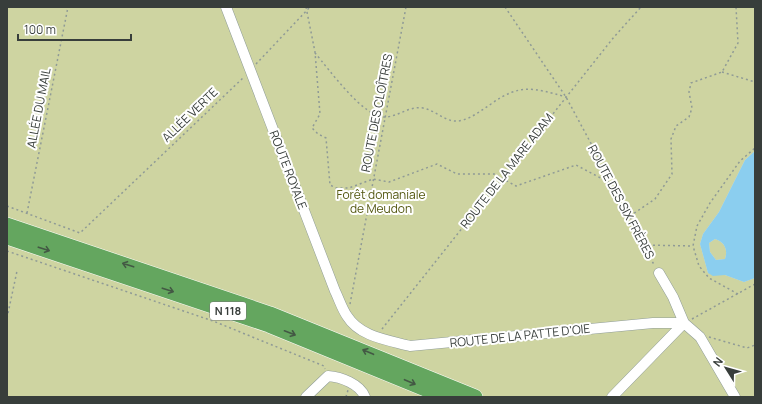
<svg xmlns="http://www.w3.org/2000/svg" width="762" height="404" font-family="Manrope,sans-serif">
	<rect width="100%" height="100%" fill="#d5e3de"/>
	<!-- green -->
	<path fill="#ced4a1" d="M7 7H755V151L745 160 719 212 703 234 700 244 708 273 725 275 744 282 755 278V397H7Z
		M715 239C725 242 728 250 725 259L716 260 710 252 709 243Z"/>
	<!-- water -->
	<path fill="#8bceef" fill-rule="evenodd" d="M755 151V278L744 282 725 275 713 276 708 273 700 244 703 234 719 212 745 160ZM715 239C725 242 728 250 725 259L716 260 710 252 709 243Z"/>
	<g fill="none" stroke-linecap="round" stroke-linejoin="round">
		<!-- minor casing -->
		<g stroke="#909d98" stroke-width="11">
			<path id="minor" d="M226 7 335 291C339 299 342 309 347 316 360 337 388 340 410 346L653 323H684
				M659 273 673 297 684 323 700 337 735 397
				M306 397 328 376C341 377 360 384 365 397
				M612 397 684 323"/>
		</g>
		<!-- highway casing -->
		<g stroke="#fff" stroke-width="16">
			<path id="highway" d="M7 225 270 314 475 397
				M7 237 269 325 445 397"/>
		</g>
		<!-- path -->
		<path stroke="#8f9a96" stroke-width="1.5" stroke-dasharray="2 3" stroke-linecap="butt" d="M306 7 315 52 320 114 312 128 318 134 326 138 330 185 336 188H349L373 179 389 182 437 164 457 174H494L516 186 576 165 612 184
			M505 7 566 97 630 216 642 245 655 266
			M315 53C329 69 364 119 386 117 399 116 409 106 423 108 438 111 447 125 463 120 473 117 482 110 491 104 520 83 534 88 566 97
			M256 64 310 7
			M722 72 755 82
			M7 206 80 233 244 77
			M27 213 68 7
			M630 216 655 199 672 174 671 139 676 126 689 117 692 108 689 92 691 83 722 72 738 43 736 7
			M643 245 693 246
			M7 251 213 321 324 366 325 369
			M738 294 709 278 699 266 693 246 697 226 710 203 740 161 755 148
			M350 304 406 7
			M7 318 17 271
			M692 319 755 284
			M382 329 614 37 641 7
			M709 337 747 348 755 345
			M346 397 348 390"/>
		<!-- minor -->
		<use href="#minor" stroke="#fff" stroke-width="10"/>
		<!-- highway -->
		<use href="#highway" stroke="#64a65f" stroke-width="15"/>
	</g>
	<!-- one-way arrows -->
	<defs><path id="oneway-shaft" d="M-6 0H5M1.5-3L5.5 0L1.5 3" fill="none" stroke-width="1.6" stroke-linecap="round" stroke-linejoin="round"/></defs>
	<g stroke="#435844">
		<use href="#oneway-shaft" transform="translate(44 249) rotate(18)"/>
		<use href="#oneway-shaft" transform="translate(128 265) rotate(-162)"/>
		<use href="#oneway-shaft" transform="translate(168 290) rotate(18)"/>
		<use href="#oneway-shaft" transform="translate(290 333) rotate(21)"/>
		<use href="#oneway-shaft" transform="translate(368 352) rotate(-157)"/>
		<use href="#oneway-shaft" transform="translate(410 382) rotate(23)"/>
	</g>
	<g text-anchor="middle" stroke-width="4" stroke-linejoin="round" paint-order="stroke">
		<!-- shield labels -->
		<rect fill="#fff" stroke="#747876" stroke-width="1" x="210" y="302" width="36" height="18" rx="3"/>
		<g font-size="11" font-weight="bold" fill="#383e3b">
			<text x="228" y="315">N 118</text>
		</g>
		<!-- street labels -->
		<g font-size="12" fill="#383e3b" stroke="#fff">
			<text transform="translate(39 108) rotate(-79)" y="4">ALLÉE DU MAIL</text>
			<text transform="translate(377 113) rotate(-79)" y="4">ROUTE DES CLOÎTRES</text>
			<text transform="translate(190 115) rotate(-44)" y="4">ALLÉE VERTE</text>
			<text transform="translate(288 170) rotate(69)" y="4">ROUTE ROYALE</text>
			<text transform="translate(507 171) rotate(-52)" y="4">ROUTE DE LA MARE ADAM</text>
			<text transform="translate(621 202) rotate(62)" y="4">ROUTE DES SIX FRÈRES</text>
			<text transform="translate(520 336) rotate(-6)" y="4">ROUTE DE LA PATTE D'OIE</text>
		</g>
		<!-- park labels -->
		<g font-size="12" fill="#535710" stroke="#fff">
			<text x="381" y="199">Forêt domaniale<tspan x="381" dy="14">de Meudon</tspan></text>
		</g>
	</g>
	<!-- border -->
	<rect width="762" height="404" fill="none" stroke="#383e3b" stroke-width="16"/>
	<!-- north arrow -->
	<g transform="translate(726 368) rotate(307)" stroke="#ffffff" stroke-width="3" paint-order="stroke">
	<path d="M0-3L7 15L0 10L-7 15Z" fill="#383e3b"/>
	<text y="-6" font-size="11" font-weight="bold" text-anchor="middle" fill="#383e3b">N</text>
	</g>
	<!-- scale -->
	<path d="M18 34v6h113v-6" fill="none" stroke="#383e3b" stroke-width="2"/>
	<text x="24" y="34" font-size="12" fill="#383e3b" stroke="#ffffff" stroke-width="3" paint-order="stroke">100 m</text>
</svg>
